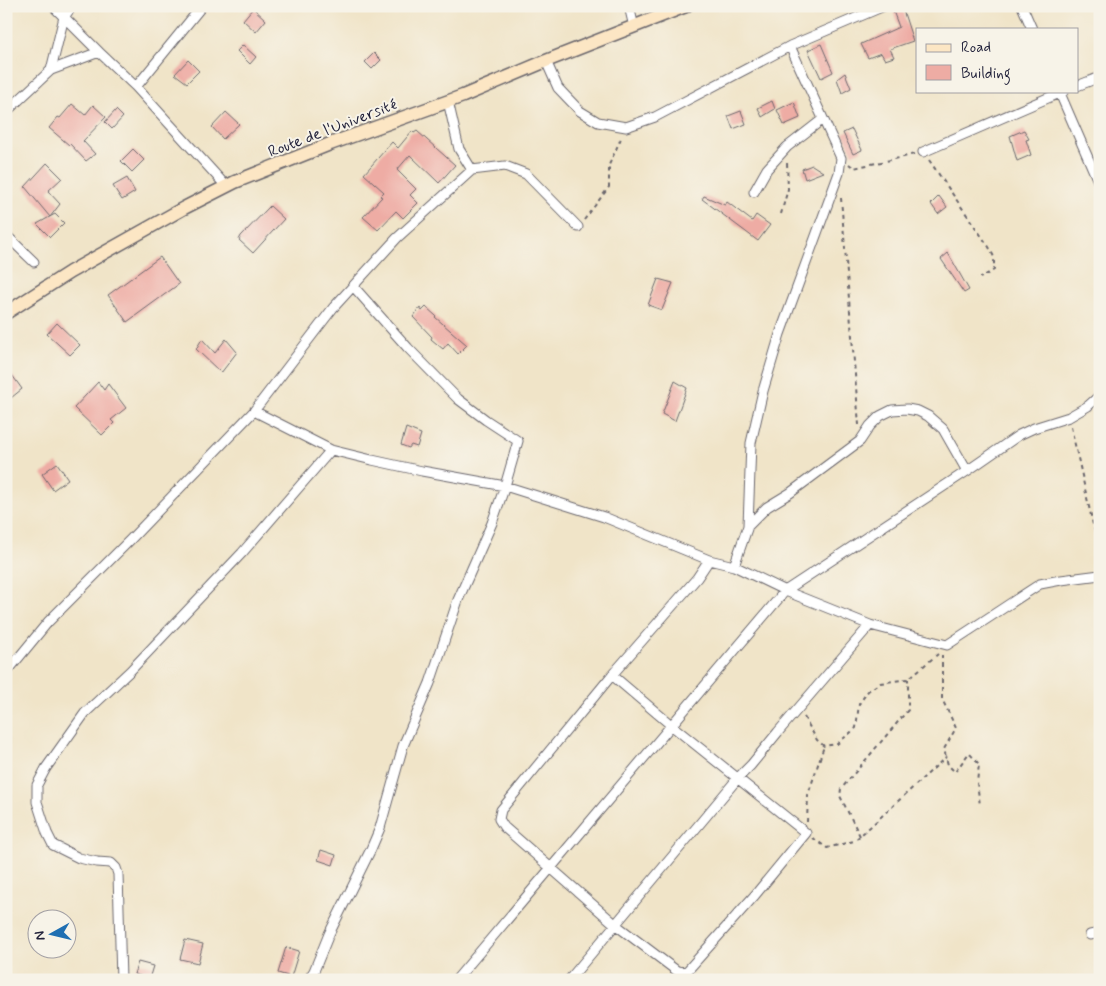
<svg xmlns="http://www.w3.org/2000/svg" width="1106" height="986" font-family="Mynerve,sans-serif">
	<rect width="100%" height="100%" fill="#f7f3e8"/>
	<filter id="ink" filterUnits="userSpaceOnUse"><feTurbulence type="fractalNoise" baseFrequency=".02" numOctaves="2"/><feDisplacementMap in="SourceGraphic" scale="10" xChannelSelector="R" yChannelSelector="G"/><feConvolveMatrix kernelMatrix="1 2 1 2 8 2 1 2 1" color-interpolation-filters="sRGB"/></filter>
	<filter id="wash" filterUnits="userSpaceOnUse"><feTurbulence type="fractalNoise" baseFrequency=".0096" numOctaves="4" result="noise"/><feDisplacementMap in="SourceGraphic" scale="20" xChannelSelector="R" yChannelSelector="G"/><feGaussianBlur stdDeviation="1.12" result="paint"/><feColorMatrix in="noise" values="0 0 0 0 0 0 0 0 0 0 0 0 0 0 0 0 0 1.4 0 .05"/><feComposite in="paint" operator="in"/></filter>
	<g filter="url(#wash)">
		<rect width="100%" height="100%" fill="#f0e4c8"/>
		<g id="blocks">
			<!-- building -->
			<path fill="#eeaca4" d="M902 7 913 41 890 49 894 57 885 60 881 53 868 58 861 44 899 27 893 11Z
				M253 8 266 20 256 32 243 20Z
				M821 44 833 72 821 78 808 50Z
				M243 45 256 57 250 64 237 51Z
				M374 53 381 60 372 69 365 62Z
				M188 60 199 71 187 83 175 74Z
				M845 73 851 88 842 93 837 79Z
				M772 101 775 109 762 117 758 108Z
				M794 102 800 118 784 125 777 110Z
				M72 104 85 115 93 105 106 117 83 141 95 154 86 161 70 144 69 145 49 128 58 117 60 118Z
				M116 110 123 117 112 129 105 122Z
				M741 111 746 124 733 129 728 116Z
				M226 112 239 124 223 139 212 127Z
				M852 129 862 150 853 154 843 133Z
				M1024 130 1029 139 1026 140 1031 155 1017 161 1010 136Z
				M412 131 414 133 417 131 455 165 439 183 410 155 397 170 416 189 410 195 418 203 403 218 396 211 378 230 363 217 382 197 380 196 384 192 364 174 392 142 398 148Z
				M133 149 144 160 132 172 121 161Z
				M47 163 62 178 48 191 60 204 50 217 25 187Z
				M812 165 823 172 805 179 802 169Z
				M127 178 135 192 122 200 113 186Z
				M704 196 725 205 727 202 752 221 756 215 770 225 758 241 702 199Z
				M939 196 947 207 938 214 931 204Z
				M270 206 284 219 253 253 239 240 241 236Z
				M55 214 64 223 50 237 37 224Z
				M948 253 969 290 964 293 941 259Z
				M160 257 179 284 127 322 108 295Z
				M658 279 673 283 662 310 648 305Z
				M426 307 436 316 435 317 467 345 458 354 448 343 443 349 431 339 432 337 413 317 420 308 422 311Z
				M57 323 80 345 70 355 47 334Z
				M202 339 215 353 226 339 237 352 221 373 196 349Z
				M12 375 22 389 6 402V380Z
				M675 381 687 388 675 421 662 414Z
				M98 382 104 390 108 384 126 408 111 420 114 423 102 435 74 408Z
				M406 428 421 434 417 447 411 445 409 448 401 445Z
				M57 463 68 479 53 490 42 474Z
				M321 850 336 855 333 865 318 860Z
				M185 940 203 944 198 963 180 959Z
				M286 947 299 951 291 977 278 973Z
				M138 962 153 966 149 979 134 974Z"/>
		</g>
	</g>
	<g filter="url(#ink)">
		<use href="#blocks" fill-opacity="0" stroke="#6a666c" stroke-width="1"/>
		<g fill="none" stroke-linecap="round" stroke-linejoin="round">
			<!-- street casing -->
			<g stroke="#6a666c" stroke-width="11">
				<path id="street" d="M72 6 64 17 99 52 136 87 226 186
					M629 6 634 27
					M1022 6 1032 29
					M546 61 558 88 580 111 598 122 626 127 655 117 790 46 884 6
					M51 70 99 52
					M1077 86 1100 77
					M136 87 202 6
					M1059 91 1098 181
					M448 101 459 149 472 170
					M6 112 51 70 64 17 53 6
					M923 152 1064 91
					M754 192 767 169 787 147 823 119
					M6 235 34 262
					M254 411 331 450 372 460 422 471 505 486 604 517 709 560 734 566 788 592 870 625 947 645 1040 584 1061 580 1100 575
					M748 526 767 507 790 493 860 441 870 426 880 416 892 410 907 409 918 411 928 416 943 429 967 471
					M734 566 748 526 751 443 763 391 780 334 839 173 841 158 790 46
					M6 673 48 622 130 540 254 411 333 308 397 238 472 170 505 166 526 174 578 227
					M612 675 671 725 806 833 755 895 687 971 682 972 677 971 616 925 504 827 499 819 501 810 612 675 697 578 709 560
					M1090 935 1100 933
					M121 980 118 874 116 868 111 863 97 862 79 858 53 845 47 833 37 802V785L46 768 85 713 130 671 242 553 331 450
					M308 980 314 971 329 934 371 849 380 828 403 746 430 683 458 600 492 523 505 486 518 441 486 420 458 399 408 348 353 286
					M456 980 785 591 967 471 1019 435 1034 428 1069 417 1088 406 1100 395
					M569 980 738 778 751 765 778 732 870 625"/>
			</g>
			<!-- secondary casing -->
			<g stroke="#6a666c" stroke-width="15">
				<path id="secondary" d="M6 313 70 272 184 208 235 182 330 144 463 96 546 61 686 6"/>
			</g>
			<!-- path -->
			<path stroke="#6a666c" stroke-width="2" stroke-dasharray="4 4" stroke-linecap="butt" d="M929 160 989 247 994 257V270L980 278
				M849 164 854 168C874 163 894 160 914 154
				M841 198 859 425
				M781 214 788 189 787 162
				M584 220 609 187V165L622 136
				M1071 427 1094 529 1100 538
				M942 655V699L956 728 944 749 948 765 955 772 969 753 979 764 977 783 980 805
				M804 717 817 740 824 746 837 744 856 728 859 704 868 691 880 683 908 679 938 654
				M807 822 808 795 824 746
				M860 836 840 796 841 789 908 710V679
				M813 838 827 848 854 841 870 827 946 757"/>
			<!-- street -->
			<use href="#street" stroke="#fff" stroke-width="9"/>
			<!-- secondary -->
			<use href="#secondary" stroke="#fce6c4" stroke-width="12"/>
		</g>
	</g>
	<g text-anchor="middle" stroke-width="4" stroke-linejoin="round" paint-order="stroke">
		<!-- street labels -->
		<g font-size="16" fill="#22223b" stroke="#f7f3e8">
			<text transform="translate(332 127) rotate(-21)" y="6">Route de l'Université</text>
		</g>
	</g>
	<!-- margin -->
	<rect width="1106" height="986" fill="none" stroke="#f7f3e8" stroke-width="25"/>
	<!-- legend -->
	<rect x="916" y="28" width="162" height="65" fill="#f7f3e8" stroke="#a29fa3"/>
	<rect x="926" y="44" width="25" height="8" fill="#fce6c4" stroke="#a29fa3"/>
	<text x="961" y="52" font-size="15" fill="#22223b">Road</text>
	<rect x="926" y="65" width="25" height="15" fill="#eeaca4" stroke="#a29fa3"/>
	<text x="961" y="78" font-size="15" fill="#22223b">Building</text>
	<!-- north arrow -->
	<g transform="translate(52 934) rotate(262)"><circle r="24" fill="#f7f3e8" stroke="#a29fa3"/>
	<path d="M0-4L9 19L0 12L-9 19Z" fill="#1f6fb2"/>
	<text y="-8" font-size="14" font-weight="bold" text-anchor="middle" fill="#22223b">N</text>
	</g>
</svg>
